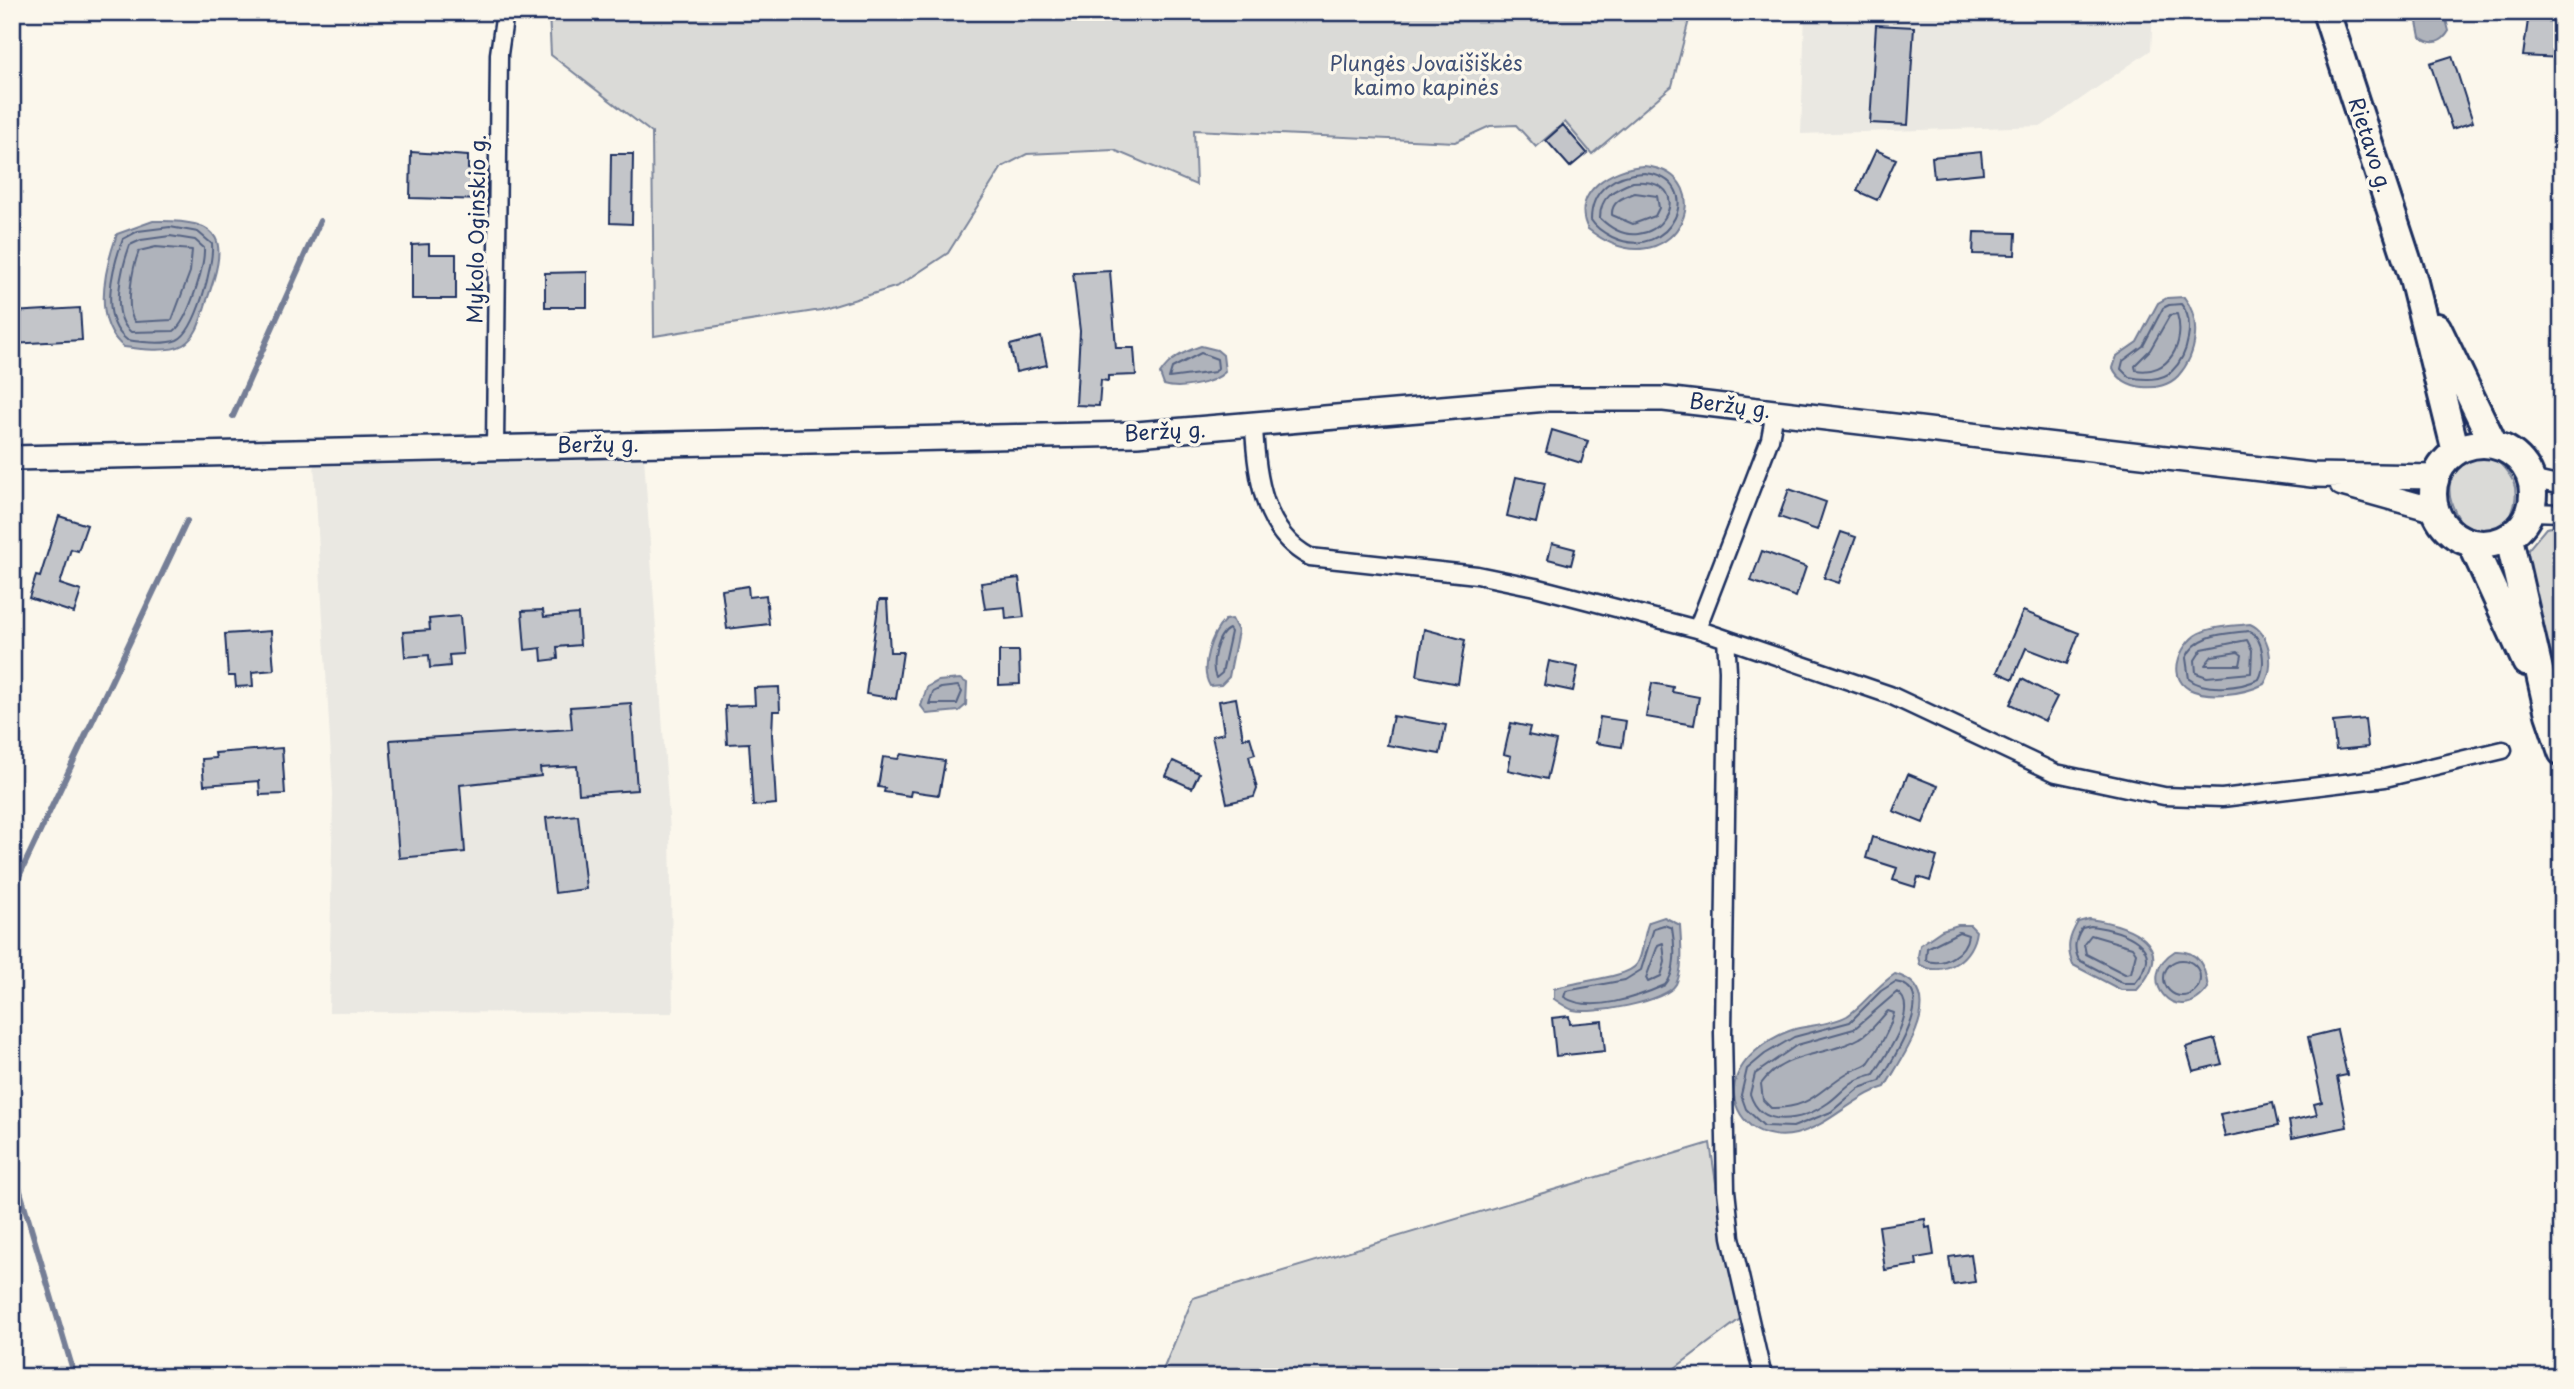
<svg xmlns="http://www.w3.org/2000/svg" width="2574" height="1389" font-family="'Playpen Sans',sans-serif">
	<rect width="100%" height="100%" fill="#fbf7ec"/>
	<filter id="ink" filterUnits="userSpaceOnUse"><feTurbulence type="fractalNoise" baseFrequency=".0143" numOctaves="2"/><feDisplacementMap in="SourceGraphic" scale="14" xChannelSelector="R" yChannelSelector="G"/><feConvolveMatrix kernelMatrix="1 2 1 2 8 2 1 2 1" color-interpolation-filters="sRGB"/></filter>
	<g filter="url(#ink)">
		<!-- built -->
		<path fill="#eae8e2" d="M1805 12H2153L2151 50 2042 126 1801 134Z
			M644 457 670 831 673 1013 329 1012 333 793 314 463Z"/>
		<!-- green -->
		<path fill="#dadad7" stroke="#7a849a" stroke-width="2" d="M549 12H1691L1672 86 1592 154 1565 122 1536 147 1516 125 1490 126 1455 142 1194 130 1196 185 1114 150 1027 154 1002 167 948 253 898 286 821 310 654 336 652 133 551 55Z
			M2481 456H2492C2500 463 2508 471 2513 481 2521 499 2510 531 2489 534 2480 535 2471 530 2464 526 2442 497 2443 465 2481 456Z
			M2562 525V685L2529 587 2526 552 2546 528Z
			M1710 1143 1722 1223 1744 1316 1663 1377H1160L1193 1298Z"/>
		<!-- water -->
		<path fill="#afb3bb" stroke="#747e96" stroke-width="2" d="M2415 12H2444L2449 31C2442 43 2432 46 2420 37Z
			M1644 166C1728 174 1673 296 1588 229 1569 192 1614 167 1644 166Z
			M153 221C227 219 228 241 206 303 201 318 198 336 183 345 169 353 139 349 124 347 91 321 105 268 117 234Z
			M2184 297C2202 320 2197 355 2178 376 2161 394 2122 390 2113 368L2117 356 2137 342 2158 303 2167 298Z
			M1201 346 1217 350 1223 355 1225 372C1213 384 1180 390 1164 385L1160 374C1170 358 1184 352 1201 346Z
			M1232 619 1238 631 1229 677 1221 685 1210 686C1199 668 1211 634 1225 620Z
			M2250 624C2270 632 2276 667 2264 684 2245 694 2209 699 2189 689 2165 676 2182 639 2202 632 2216 626 2235 626 2250 624Z
			M960 679 967 683 966 705 959 711 927 714 921 706 927 687 938 681Z
			M1664 917 1680 925C1681 943 1684 968 1676 984 1666 1002 1592 1015 1573 1010 1567 1008 1560 1003 1554 999V989C1572 981 1627 979 1637 964 1644 954 1643 934 1649 922Z
			M2089 919C2131 925 2179 944 2137 990H2121L2073 965C2066 948 2069 937 2078 922Z
			M1958 925H1970L1976 931C1973 958 1946 978 1920 965L1918 956 1920 945 1942 930Z
			M2175 951C2199 950 2205 966 2208 988 2177 1031 2132 977 2175 951Z
			M1895 974C1952 990 1902 1057 1885 1087 1852 1097 1831 1125 1796 1134 1781 1138 1763 1135 1751 1126 1740 1117 1733 1103 1734 1089 1736 1060 1769 1037 1795 1029 1811 1025 1833 1024 1847 1016 1863 1006 1876 986 1895 974Z"/>
		<g fill="none" stroke-linecap="round" stroke-linejoin="round">
			<!-- shore -->
			<path stroke="#566483" stroke-width="2" d="M1644 173C1710 179 1671 265 1612 237 1604 233 1596 228 1591 220 1591 189 1615 174 1644 173Z
				M1633 182C1708 177 1653 271 1600 218 1600 196 1615 189 1633 182Z
				M1635 193 1657 196 1659 208 1655 216 1633 224 1612 215C1611 201 1624 197 1635 193Z
				M170 227 198 232 212 244C214 264 196 332 177 340 164 345 140 342 127 340 99 319 112 268 123 239L138 231Z
				M170 236 195 240 204 248C205 266 188 321 174 331L131 332C109 315 122 267 130 245L141 240Z
				M156 247 192 250 190 272 172 320 135 322C124 310 133 266 139 251Z
				M2169 305 2181 304C2196 321 2188 356 2172 371 2162 381 2142 380 2129 377L2121 369 2123 361 2143 346 2163 308Z
				M2177 314C2186 343 2169 376 2136 370L2135 365 2150 350 2170 315Z
				M1201 353 1217 359 1218 368 1215 372 1169 378 1172 368Z
				M1229 629 1231 632 1222 673 1216 678C1210 665 1216 635 1229 629Z
				M2249 631C2264 638 2266 666 2259 679 2241 688 2205 692 2189 679L2186 658C2197 633 2225 634 2249 631Z
				M2247 640 2252 650 2251 673 2207 677 2196 673 2195 660 2202 649Z
				M2238 652 2242 655 2240 665H2205L2212 656Z
				M958 686 962 692 957 704H929L933 692 941 688Z
				M1664 925 1672 928C1675 945 1677 972 1665 985 1638 997 1590 1014 1564 997L1566 991 1625 980 1641 970 1654 928Z
				M2091 926C2121 930 2170 945 2135 983H2123L2079 960C2073 948 2075 939 2082 928Z
				M1959 932 1968 935C1966 952 1944 968 1926 960L1927 948Z
				M2091 935 2132 947 2136 953 2131 973 2125 974 2086 954 2084 944Z
				M1663 943 1665 962 1661 976 1648 982 1646 978 1658 945Z
				M2164 978a18 18 0 1 1 36 0a18 18 0 1 1-36 0Z
				M1895 982C1942 988 1891 1062 1880 1081L1859 1088 1831 1112 1793 1127 1764 1126 1746 1109 1741 1095 1747 1069 1765 1054 1794 1037 1850 1022 1881 991Z
				M1897 992C1921 1007 1885 1057 1874 1074 1867 1076 1859 1078 1853 1082 1844 1088 1837 1097 1828 1103 1802 1121 1761 1130 1750 1094L1755 1074 1797 1045 1854 1029Z
				M1888 1011 1894 1013C1890 1029 1879 1049 1869 1062 1864 1068 1856 1068 1849 1072 1819 1089 1812 1109 1771 1108L1763 1100 1761 1084C1785 1050 1828 1057 1860 1038 1871 1032 1879 1020 1888 1011Z"/>
			<!-- stream -->
			<path stroke="#747e96" stroke-width="6" d="M233 416 320 221
				M12 891 187 521
				M12 1164 75 1377"/>
		</g>
		<!-- building -->
		<path fill="#c3c5c9" stroke="#1b2f5e" stroke-width="2" d="M2529 13 2555 17 2552 34 2562 35V58L2523 56Z
			M1876 25 1914 27 1908 125 1870 123Z
			M2452 56 2473 122 2452 129 2430 63Z
			M1563 125 1587 153 1570 167 1546 140Z
			M1876 150 1896 159 1877 200 1857 191Z
			M411 152 468 156V169H487V200L410 198Z
			M1981 152 1983 173 1934 178 1932 157Z
			M611 154H633L632 224 610 223Z
			M1974 232 2016 233 2015 255 1973 254Z
			M429 244V254H456V299H412V245Z
			M1110 271 1116 348H1134L1136 375 1108 376V381L1101 380 1099 406 1076 405 1080 331 1073 273Z
			M587 272V307H545V273Z
			M80 308 82 340 12 344V312Z
			M1041 337 1047 365 1016 372 1010 345Z
			M1552 430 1588 441 1581 463 1546 452Z
			M1516 477 1545 483 1536 523 1507 516Z
			M1789 489 1826 502 1817 530 1779 517Z
			M59 516 87 525 78 551 71 549 60 584 81 591 74 613 29 598 36 576 40 577Z
			M1841 532 1856 537 1839 583 1824 578Z
			M1552 543 1575 549 1571 565 1548 559Z
			M1762 551 1806 567 1796 597 1751 581Z
			M1019 578 1024 617 1006 619 1005 607 985 609 981 583Z
			M748 586 749 597 766 595 769 624 727 629 722 590Z
			M879 600H887L890 652H903L896 699 866 694Z
			M543 610 544 617 578 614 580 645 557 647 558 659 542 661 541 648 525 650 522 611Z
			M2023 611 2079 633 2067 664 2026 648 2013 679 1997 672Z
			M460 616 463 654 449 655 450 666 430 668 429 655 405 657 403 632 430 630 429 619Z
			M1424 629 1465 640 1458 684 1417 676Z
			M271 631 274 670 252 672 253 686 236 687 235 676H228L225 634Z
			M999 651H1019L1020 684 999 685Z
			M1549 661 1578 667 1573 691 1544 685Z
			M2022 679 2057 697 2045 721 2010 704Z
			M1652 683 1673 687 1672 692 1699 697 1694 725 1646 717Z
			M779 687 780 711H773L772 734 776 804 753 806 749 743 727 744 725 706 755 705 754 688Z
			M1236 698 1243 738 1250 737 1255 754 1249 756 1257 789 1254 797 1227 803 1212 736 1224 733 1219 701Z
			M631 703 637 790 579 794 577 766 540 768 541 776 460 785 465 852 399 858 390 740 572 729 570 707Z
			M1393 716 1446 725 1440 754 1387 745Z
			M1600 717 1626 721 1622 747 1596 743Z
			M2365 719 2368 747 2336 750 2333 722Z
			M1511 723 1530 727 1528 735 1556 741 1547 779 1508 770 1511 756 1504 754Z
			M282 748 285 794 260 795 259 781 204 785 202 759 216 758 215 753Z
			M901 754 945 761 939 795 911 791 910 796 884 792 885 788 878 787 883 757 898 759Z
			M1173 761 1199 773 1192 788 1166 776Z
			M1908 774 1938 786 1923 823 1893 811Z
			M578 815 586 889 555 893 546 818Z
			M1872 837 1937 857 1930 881 1918 877 1915 887 1893 880 1897 868 1866 858Z
			M1569 1016 1570 1024 1602 1021 1605 1051 1556 1056 1552 1018Z
			M2337 1030 2347 1075 2337 1077 2347 1127 2292 1138 2289 1121 2317 1115 2314 1104 2322 1102 2308 1037Z
			M2215 1039 2222 1064 2193 1071 2186 1047Z
			M2273 1103 2278 1126 2225 1137 2220 1114Z
			M1925 1219 1926 1228 1930 1227 1934 1255 1916 1258 1917 1265 1885 1270 1879 1226Z
			M1971 1254 1975 1282 1953 1285 1949 1257Z"/>
		<g fill="none" stroke-linecap="round" stroke-linejoin="round">
			<!-- street casing -->
			<g stroke="#1b2f5e" stroke-width="21">
				<path id="street" d="M1254 426C1256 474 1263 533 1310 557L1477 575 1535 587 1697 629 1890 695 2056 773 2164 796 2222 798 2385 778 2503 750
					M495 447 499 54 505 12
					M2531 479 2562 486
					M2530 512 2562 513
					M1697 629 1770 439 1775 412
					M1726 639 1728 670 1723 1033 1726 1190 1731 1237 1763 1377"/>
			</g>
			<!-- secondary casing -->
			<g stroke="#1b2f5e" stroke-width="28">
				<path id="secondary" d="M12 458 1137 434 1547 399H1664L2312 475 2436 477
					M2342 484 2435 510"/>
			</g>
			<!-- primary casing -->
			<g stroke="#1b2f5e" stroke-width="32">
				<path id="primary" d="M2326 12 2413 278 2456 452
					M2437 327 2494 445
					M2433 494a50 50 0 1 1 100 0a50 50 0 1 1-100 0Z
					M2509 538 2549 714 2562 752
					M2472 544 2526 662"/>
			</g>
			<!-- street -->
			<use href="#street" stroke="#fbf7ec" stroke-width="16"/>
			<!-- secondary -->
			<use href="#secondary" stroke="#fbf7ec" stroke-width="23"/>
			<!-- primary -->
			<use href="#primary" stroke="#fbf7ec" stroke-width="26"/>
		</g>
	</g>
	<g text-anchor="middle" stroke-width="7" stroke-linejoin="round" paint-order="stroke">
		<!-- park labels -->
		<g font-size="21" fill="#415176" stroke="#fbf7ec">
			<text x="1426" y="71">Plungės Jovaišiškės<tspan x="1426" dy="24">kaimo kapinės</tspan></text>
		</g>
		<!-- street labels -->
		<g font-size="21" fill="#1b2f5e" stroke="#fbf7ec">
			<text transform="translate(2370 145) rotate(72)" y="7">Rietavo g.</text>
			<text transform="translate(477 229) rotate(-89)" y="7">Mykolo Oginskio g.</text>
			<text transform="translate(1730 406) rotate(7)" y="7">Beržų g.</text>
			<text transform="translate(1165 432) rotate(-3)" y="7">Beržų g.</text>
			<text transform="translate(598 445) rotate(-1)" y="7">Beržų g.</text>
		</g>
	</g>
	<!-- margin -->
	<rect width="2574" height="1389" fill="none" stroke="#fbf7ec" stroke-width="42"/>
	<rect x="21" y="21" width="2532" height="1347" fill="none" stroke="#1b2f5e" stroke-width="2.5" filter="url(#ink)"/>
</svg>
